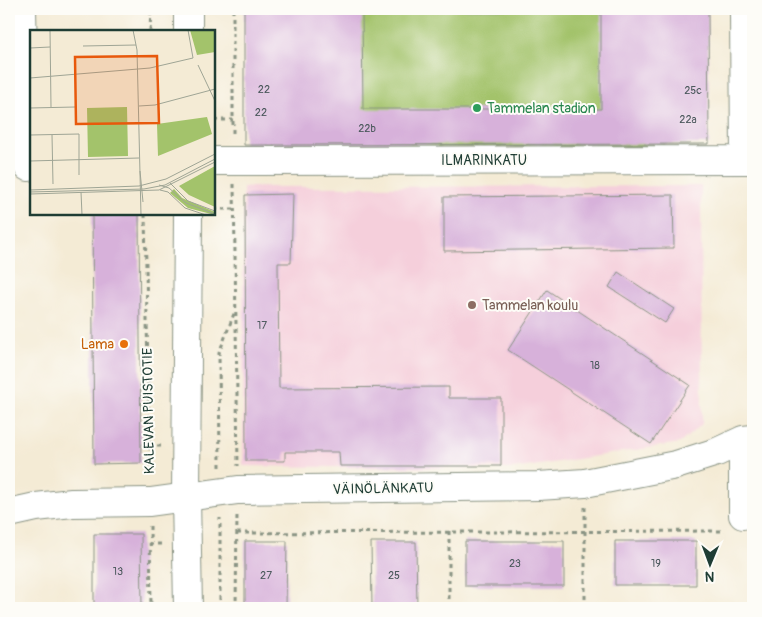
<svg xmlns="http://www.w3.org/2000/svg" width="762" height="617" font-family="Pangolin,sans-serif">
	<rect width="100%" height="100%" fill="#fdfcf7"/>
	<filter id="ink" filterUnits="userSpaceOnUse"><feTurbulence type="fractalNoise" baseFrequency=".02" numOctaves="2"/><feDisplacementMap in="SourceGraphic" scale="10" xChannelSelector="R" yChannelSelector="G"/><feConvolveMatrix kernelMatrix="1 2 1 2 8 2 1 2 1" color-interpolation-filters="sRGB"/></filter>
	<filter id="wash" filterUnits="userSpaceOnUse"><feTurbulence type="fractalNoise" baseFrequency=".0096" numOctaves="4" result="noise"/><feDisplacementMap in="SourceGraphic" scale="20" xChannelSelector="R" yChannelSelector="G"/><feGaussianBlur stdDeviation="1.12" result="paint"/><feColorMatrix in="noise" values="0 0 0 0 0 0 0 0 0 0 0 0 0 0 0 0 0 1.4 0 .05"/><feComposite in="paint" operator="in"/></filter>
	<g filter="url(#wash)">
		<rect width="100%" height="100%" fill="#f4ebd5"/>
		<!-- built -->
		<path fill="#f5cfdb" d="M701 186 702 424 680 443 513 469 243 466V187Z"/>
		<!-- green -->
		<path fill="#a3c36b" stroke="#618050" d="M290 9H663L664 147 290 148Z"/>
		<g id="blocks">
			<!-- building -->
			<path fill="#d7b1da" d="M244 9H362L363 109H601V9H708L709 144 244 145Z
				M293 194 291 263H278L279 388 449 387V398H501V466H340L339 452H285V461H246L245 195Z
				M673 195 674 248 444 251V197Z
				M92 214H139L141 463 94 464Z
				M618 272 674 309 665 323 609 287Z
				M547 290 690 385 651 444 508 350Z
				M94 534H141L142 608H94Z
				M245 541H287L286 608H245Z
				M465 541H564V586H465Z
				M615 541H696V585H615Z
				M371 542H416L417 608H372Z"/>
		</g>
	</g>
	<g filter="url(#ink)">
		<use href="#blocks" fill-opacity="0" stroke="#8a9484" stroke-width="1"/>
		<g fill="none" stroke-linecap="round" stroke-linejoin="round">
			<!-- minor casing -->
			<g stroke="#8a9484" stroke-width="30">
				<path id="minor" d="M22 9 25 141 28 167
					M744 9 745 160
					M214 161 753 160
					M743 440V515
					M9 513 36 507 72 503 150 502 238 490 538 486 585 483 676 465 717 452 743 440 753 439"/>
			</g>
			<!-- major casing -->
			<g stroke="#8a9484" stroke-width="30">
				<path id="major" d="M188 9V31
					M188 214 186 496 188 608"/>
			</g>
			<!-- path -->
			<path stroke="#8a9484" stroke-width="3" stroke-dasharray="4 4" stroke-linecap="butt" d="M233 9V136
				M150 31 151 9
				M214 120H233
				M234 184 238 466
				M214 209H234
				M145 214 150 478
				M149 446H161
				M220 467 219 353 235 311
				M585 507V608
				M150 526 151 608
				M449 531V606L573 608
				M237 533 725 531
				M149 544H163
				M220 608V518
				M236 608 237 514"/>
			<!-- minor -->
			<use href="#minor" stroke="#fff" stroke-width="28"/>
			<!-- major -->
			<use href="#major" stroke="#fff" stroke-width="28"/>
		</g>
	</g>
	<!-- markers -->
	<circle fill="#2e9e5b" stroke="#fdfcf7" stroke-width="2" cx="477" cy="108" r="5"/>
	<circle fill="#8d6e63" stroke="#fdfcf7" stroke-width="2" cx="472" cy="305" r="5"/>
	<circle fill="#e8710a" stroke="#fdfcf7" stroke-width="2" cx="124" cy="344" r="5"/>
	<g text-anchor="middle" stroke-width="4" stroke-linejoin="round" paint-order="stroke">
		<!-- number labels -->
		<g font-size="11" fill="#4d5a5e">
			<text x="264" y="93">22</text>
			<text x="693" y="94">25c</text>
			<text x="261" y="116">22</text>
			<text x="688" y="123">22a</text>
			<text x="367" y="132">22b</text>
			<text x="262" y="329">17</text>
			<text x="595" y="369">18</text>
			<text x="515" y="567">23</text>
			<text x="656" y="567">19</text>
			<text x="118" y="575">13</text>
			<text x="266" y="579">27</text>
			<text x="394" y="579">25</text>
		</g>
		<!-- leisure labels -->
		<g font-size="14" fill="#27864d" stroke="#fdfcf7" text-anchor="start">
			<text x="487" y="113">Tammelan stadion</text>
		</g>
		<!-- street labels -->
		<g font-size="14" fill="#1f3d34" stroke="#fdfcf7">
			<text x="484" y="165">ILMARINKATU</text>
			<text transform="translate(148 411) rotate(-91)" y="5">KALEVAN PUISTOTIE</text>
			<text transform="translate(383 488) rotate(-1)" y="5">VÄINÖLÄNKATU</text>
		</g>
		<!-- education labels -->
		<g font-size="14" fill="#785e54" stroke="#fdfcf7" text-anchor="start">
			<text x="482" y="310">Tammelan koulu</text>
		</g>
		<!-- food labels -->
		<g font-size="14" fill="#c56008" stroke="#fdfcf7" text-anchor="end">
			<text x="114" y="349">Lama</text>
		</g>
	</g>
	<!-- overview -->
	<g transform="translate(30 30)">
		<rect width="185" height="185" fill="#f4ebd5"/>
		<path d="M160 0H185V22L167 25ZM97 77 98 126 58 127 57 78ZM177 87 182 104 128 126 127 94ZM185 136V177L159 165 149 156ZM144 159 152 168 185 182V185L158 178 140 163Z" fill="#a3c36b"/>
		<path fill="none" stroke="#9fa595" stroke-width="1" d="M20 0 21 77M103 0 107 20 111 185M53 16 106 15M0 18 20 17M168 35 185 71M0 48 120 38 163 28 158 0M109 76 125 75 185 59M0 78 45 77M0 105 49 104V145M22 105 23 154M0 131 109 128M110 141 113 172M140 153 158 171 185 181M129 155 139 158 156 173 185 184M0 160 109 156 136 149 185 124M130 160 138 162 155 178 176 185M0 162 114 159 135 155 185 129M51 162 52 185M0 164 129 160 185 132"/>
		<path fill="#e8590c" fill-opacity="0.15" stroke="#e8590c" stroke-width="2.5" d="M127 26 129 93 46 94 45 27Z"/>
		<rect width="185" height="185" fill="none" stroke="#1f3d34" stroke-width="2.5"/>
	</g>
	<!-- margin -->
	<rect width="762" height="617" fill="none" stroke="#fdfcf7" stroke-width="30"/>
	<!-- north arrow -->
	<g transform="translate(710 564) rotate(181)" stroke="#fdfcf7" stroke-width="4" paint-order="stroke">
	<path d="M0-4L9 19L0 12L-9 19Z" fill="#1f3d34"/>
	<text y="-8" font-size="14" font-weight="bold" text-anchor="middle" fill="#1f3d34">N</text>
	</g>
</svg>
